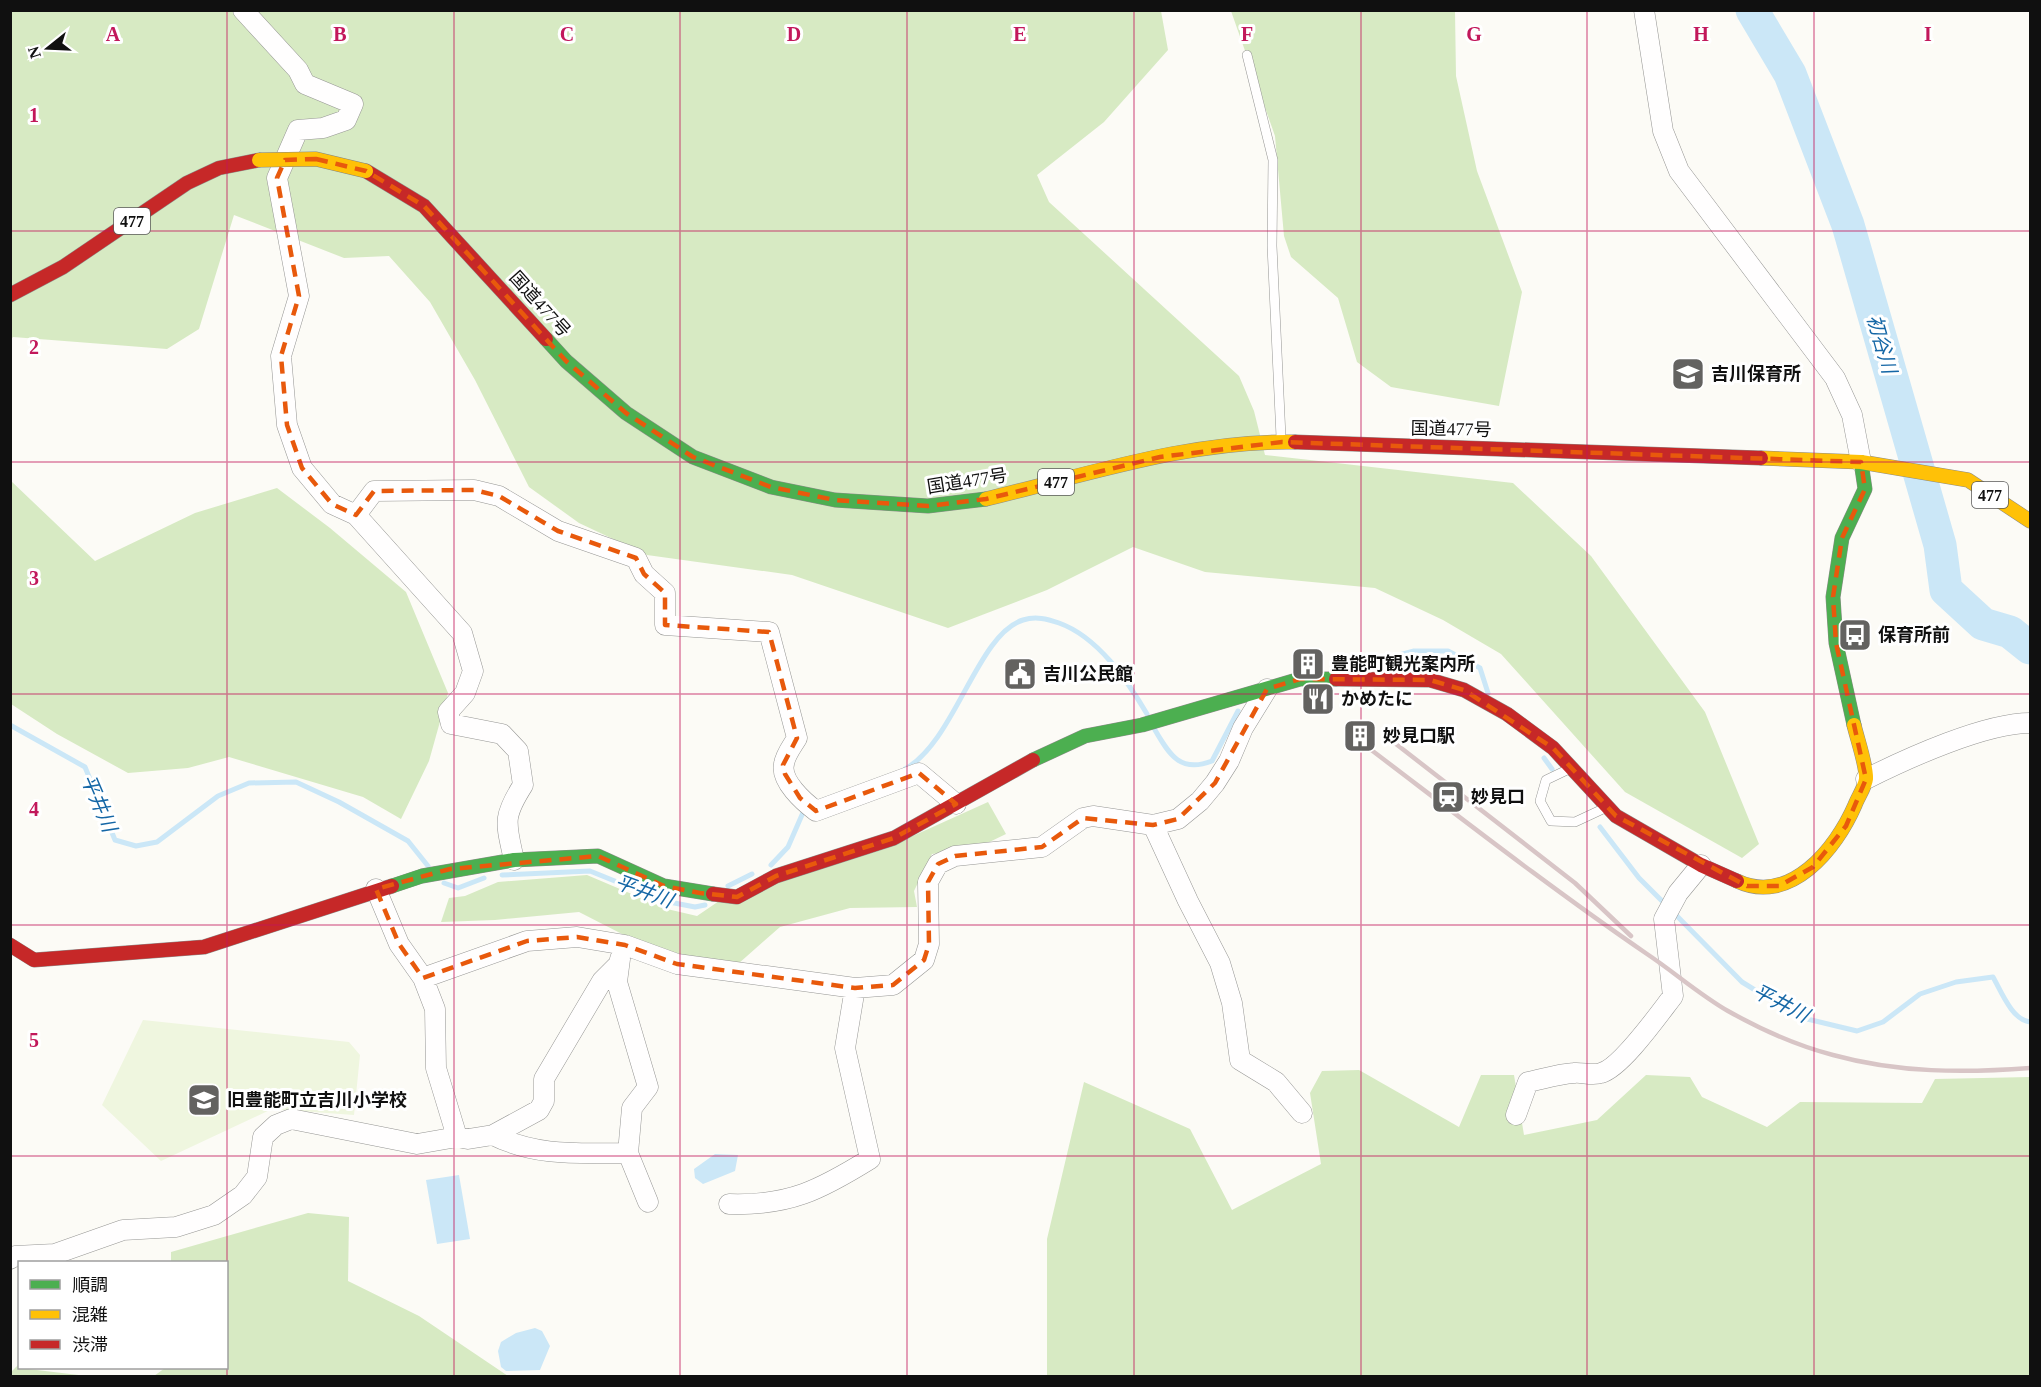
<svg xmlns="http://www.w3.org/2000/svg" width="2041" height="1387" font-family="'Times New Roman','Noto Sans JP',serif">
	<rect width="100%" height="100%" fill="#fcfbf6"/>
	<!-- forest -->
	<path fill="#d7eac3" d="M11 11H1161L1168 50 1104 122 1037 175 1049 202 1239 376 1254 411 1265 455 1513 483 1591 556 1705 712 1759 844 1742 858 1625 792 1501 654 1443 620 1375 588 1205 572 1133 547 1047 590 948 628 792 575 647 555 579 523 529 487 475 380 430 302 389 256 344 258 234 215 199 329 167 349 13 337 11 339Z
		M1231 11H1455L1456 76 1477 171 1522 292 1499 406 1391 387 1357 362 1338 298 1291 257 1284 236 1275 136Z
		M10 480 95 561 195 513 277 488 330 528 406 592 448 693 429 761 401 819 363 797 229 757 188 768 128 773 57 734 11 704Z
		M988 802 1006 834 977 848 932 854 914 891 917 907 850 908 780 927 738 964 693 959 622 934 579 912 495 920 441 922 449 898 465 896 498 882 587 875 667 909 697 916 719 901 884 849Z
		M1359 1070 1459 1127 1481 1075H1514L1524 1135 1597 1120 1646 1075 1690 1077 1702 1097 1767 1127 1800 1102 1922 1103 1935 1079 2030 1077V1376H1047V1239L1084 1082 1190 1129 1232 1210 1321 1164 1310 1093 1322 1071Z
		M308 1213 349 1217 348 1281 419 1316 508 1376H154L165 1368H226V1262H171V1252Z
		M18 1365 20 1368 87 1376H11V1372Z"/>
	<!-- pitch -->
	<path fill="#eff6df" d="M143 1020 349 1042 360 1055 354 1115 272 1109 161 1161 102 1105Z"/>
	<!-- water -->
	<path fill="#cbe7f7" d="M715 1154 738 1155 735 1171 703 1184 695 1178 694 1169Z
		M459 1175 470 1239 437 1244 426 1180Z
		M535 1328 542 1331 550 1346 540 1370 506 1371 501 1367 498 1351 501 1342 516 1333Z"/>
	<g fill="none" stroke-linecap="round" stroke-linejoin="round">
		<!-- stream -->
		<path stroke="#cbe7f7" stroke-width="5" d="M1370 663 1414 651H1448L1480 668 1488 693
			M10 725 85 767 115 840 136 846 157 842 218 796 249 783 296 782 339 802 408 841 428 866
			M1155 730C1170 756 1181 773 1212 761L1238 711
			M1544 758 1552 769
			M905 769C955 742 977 634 1023 620 1036 616 1047 619 1059 623 1098 637 1127 680 1147 714
			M1600 827 1639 878 1667 906
			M771 865 788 847 805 808
			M502 875 590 871 664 901 695 907 705 905
			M444 883 458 888 484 878
			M728 886 752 874
			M1673 912 1742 982 1799 1017 1857 1031 1883 1022 1920 994 1956 982 1993 977C2001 991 2012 1020 2030 1022"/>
		<!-- river -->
		<path stroke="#cbe7f7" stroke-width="33" d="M1752 10 1790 74 1848 225 1940 545 1946 590 1983 624 2010 632 2030 648"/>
		<!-- lane casing -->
		<g stroke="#969694" stroke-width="10">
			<path id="lane" d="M1247 55 1273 160 1272 246 1281 437
				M1569 769 1546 780 1540 801 1551 821 1575 822 1605 808"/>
		</g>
		<!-- street casing -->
		<g stroke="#969694" stroke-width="21">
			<path id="street" d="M243 10 298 70 305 84 353 104 346 120 323 128 298 130 277 178 299 296 281 356 287 425 302 468 332 504 356 515 462 633 473 671 465 693 448 712 451 724 502 734 518 751 523 785C502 818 506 823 514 860
				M1644 10 1663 131 1679 171 1835 378 1852 415 1861 462
				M356 515 374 491 474 490 499 496 558 531 636 558 644 574 665 593V625L769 632 797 738C793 745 785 755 784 764 780 781 804 802 816 811L919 773 956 804
				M1866 779C1908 758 1985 723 2030 723
				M1153 825 1188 901 1220 963 1232 1003 1240 1060 1276 1082 1302 1113
				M376 889 399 944 423 978 435 1009 436 1068 457 1137
				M620 959 617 982 648 1087 632 1108 628 1153
				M423 978 527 941 577 937 625 945 677 964 855 988 893 985 924 960 929 944 928 882 938 864 955 856 1042 847 1083 818 1093 816 1153 825 1178 819 1200 801 1215 783 1229 761 1243 728 1267 689
				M1516 1115 1528 1082C1543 1079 1558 1074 1574 1073 1582 1072 1593 1076 1601 1073 1621 1068 1659 1014 1673 996L1664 919 1678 893 1701 865
				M493 1135C537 1157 579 1153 628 1153L648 1202
				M729 1204C789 1206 820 1190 870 1159L845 1048 855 988
				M10 1259 15 1256 55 1254 123 1230 176 1227 214 1215 243 1195 257 1177 263 1137 276 1125 291 1119 417 1144 457 1137 468 1139 493 1135 539 1110 544 1101V1079L602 981 617 966"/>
		</g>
		<!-- fast casing -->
		<g stroke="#8d8c8a" stroke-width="15">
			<path id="fast" d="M546 339 566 361 626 413 693 457 771 487 835 500 928 506 986 499
				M1854 725 1836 643 1833 597 1842 538 1865 489 1861 462
				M1033 760 1085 736 1142 725 1300 679H1336
				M392 886 422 876 514 860 598 856 664 886 713 894"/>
		</g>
		<!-- slow casing -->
		<g stroke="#8d8c8a" stroke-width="15">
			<path id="slow" d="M1761 458 1861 462 1968 480 2030 521
				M986 499C1087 475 1190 440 1295 442
				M1737 881C1790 906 1836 849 1855 805 1858 797 1865 787 1866 779 1867 767 1857 738 1854 725"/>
		</g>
		<!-- jam casing -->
		<g stroke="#8d8c8a" stroke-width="15">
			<path id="jam" d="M366 171 424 206 546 339
				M10 295 63 267 187 183 219 168 259 160
				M1295 442 1761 458
				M1336 679 1430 680 1464 690 1507 714 1553 748 1616 816 1701 865 1737 881
				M713 894 737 897 776 876 894 838 1033 760
				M10 945 34 960 204 947 392 886"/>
		</g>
		<!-- lane -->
		<use href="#lane" stroke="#fffefe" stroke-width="9"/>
		<!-- street -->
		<use href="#street" stroke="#fffefe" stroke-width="20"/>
		<!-- fast -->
		<use href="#fast" stroke="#4caf50" stroke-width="14"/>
		<!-- slow -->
		<use href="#slow" stroke="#ffc107" stroke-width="14"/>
		<!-- jam -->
		<use href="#jam" stroke="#c62828" stroke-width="14"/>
		<!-- rail -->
		<path stroke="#d8c5c6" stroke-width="4.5" d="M1387 737 1575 883 1631 936
			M1370 749C1461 818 1552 889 1647 954 1674 972 1700 995 1728 1011 1760 1029 1798 1046 1833 1055 1898 1073 1964 1073 2030 1068"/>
		<!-- slow-bridge casing -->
		<g stroke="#848381" stroke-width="15" stroke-linecap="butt">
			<path id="slow-bridge" d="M259 160 316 159 366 171"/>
		</g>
		<!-- slow-bridge -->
		<use href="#slow-bridge" stroke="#ffc107" stroke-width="14"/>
	</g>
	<!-- marked area -->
	<path fill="none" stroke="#e8590c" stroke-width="4.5" stroke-dasharray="12 8" stroke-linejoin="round" d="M316 159 366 171 424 206 566 361 626 413 693 457 771 487 835 500 928 506 986 499 1160 457 1282 442 1861 462 1865 489 1842 538 1833 597 1836 643 1866 779 1846 826 1813 867 1779 886H1747L1616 816 1553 748 1464 690 1430 680 1300 679 1267 689 1215 783 1178 819 1153 825 1083 818 1042 847 955 856 938 864 928 882 929 944 924 960 893 985 855 988 677 964 625 945 577 937 527 941 423 978 399 944 376 889 450 869 598 856 664 886 700 893 737 897 776 876 894 838 956 804 919 773 816 811 800 798 785 774 783 765 797 738 769 632 665 625V593L644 574 636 558 558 531 499 496 474 490 374 491 356 515 332 504 302 468 287 425 281 356 299 296 277 178 285 160Z"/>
	<!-- grid -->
	<path fill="none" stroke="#c2185b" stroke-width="1.5" stroke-opacity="0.55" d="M227 10V1376M454 10V1376M680 10V1376M907 10V1376M1134 10V1376M1361 10V1376M1587 10V1376M1814 10V1376M10 231H2030M10 462H2030M10 694H2030M10 925H2030M10 1156H2030"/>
	<!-- icons -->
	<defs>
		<g id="school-square" transform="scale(1.725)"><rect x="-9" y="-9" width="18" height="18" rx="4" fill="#636260" stroke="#fff"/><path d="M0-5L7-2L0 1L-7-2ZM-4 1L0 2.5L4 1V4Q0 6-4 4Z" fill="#fff"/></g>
		<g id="bus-square" transform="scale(1.725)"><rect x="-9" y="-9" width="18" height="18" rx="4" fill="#636260" stroke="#fff"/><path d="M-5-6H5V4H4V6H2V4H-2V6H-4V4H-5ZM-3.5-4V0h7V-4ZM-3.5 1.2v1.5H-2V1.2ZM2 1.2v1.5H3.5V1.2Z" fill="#fff"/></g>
		<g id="building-square" transform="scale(1.725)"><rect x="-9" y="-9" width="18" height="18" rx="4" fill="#636260" stroke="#fff"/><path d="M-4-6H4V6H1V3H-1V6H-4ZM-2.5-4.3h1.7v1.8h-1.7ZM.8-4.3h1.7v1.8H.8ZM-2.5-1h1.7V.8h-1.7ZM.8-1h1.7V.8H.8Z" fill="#fff"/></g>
		<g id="civic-square" transform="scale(1.725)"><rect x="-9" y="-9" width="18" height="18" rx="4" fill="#636260" stroke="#fff"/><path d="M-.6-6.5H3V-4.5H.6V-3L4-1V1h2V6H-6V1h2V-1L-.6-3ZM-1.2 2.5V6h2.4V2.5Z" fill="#fff"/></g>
		<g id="restaurant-square" transform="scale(1.725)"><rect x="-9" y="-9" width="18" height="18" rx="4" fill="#636260" stroke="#fff"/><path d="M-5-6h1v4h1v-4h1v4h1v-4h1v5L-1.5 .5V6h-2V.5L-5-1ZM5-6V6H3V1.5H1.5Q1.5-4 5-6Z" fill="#fff"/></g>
		<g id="station-square" transform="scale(1.725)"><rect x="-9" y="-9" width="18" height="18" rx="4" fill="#636260" stroke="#fff"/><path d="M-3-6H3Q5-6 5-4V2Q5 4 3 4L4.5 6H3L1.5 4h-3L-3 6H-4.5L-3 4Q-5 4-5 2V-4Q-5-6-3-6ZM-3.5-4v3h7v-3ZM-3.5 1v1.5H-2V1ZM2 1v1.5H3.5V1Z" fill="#fff"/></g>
	</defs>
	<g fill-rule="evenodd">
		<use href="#school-square" x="1688" y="374"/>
		<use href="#bus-square" x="1855" y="635"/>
		<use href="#building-square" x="1308" y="664"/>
		<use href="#civic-square" x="1020" y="674"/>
		<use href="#restaurant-square" x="1318" y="699"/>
		<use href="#building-square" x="1360" y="736"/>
		<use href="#station-square" x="1448" y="797"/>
		<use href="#school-square" x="204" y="1100"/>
	</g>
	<g text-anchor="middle" stroke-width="6" stroke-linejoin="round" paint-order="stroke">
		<!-- shield labels -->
		<g fill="#fff" stroke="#585858" stroke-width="1.5">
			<rect x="114" y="208" width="36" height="26" rx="4.5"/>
			<rect x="1038" y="469" width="36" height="26" rx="4.5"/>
			<rect x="1972" y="482" width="36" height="26" rx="4.5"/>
		</g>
		<g font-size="16" font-weight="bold" fill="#101010">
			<text x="132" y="227">477</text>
			<text x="1056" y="488">477</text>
			<text x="1990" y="501">477</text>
		</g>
		<!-- street labels -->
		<g font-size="18" fill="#101010" stroke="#fff">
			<text transform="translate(540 304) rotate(48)" y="6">国道477号</text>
			<text transform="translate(1451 429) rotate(1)" y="6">国道477号</text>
			<text transform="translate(967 481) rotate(-9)" y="6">国道477号</text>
		</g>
		<!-- poi labels -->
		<g font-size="18" font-weight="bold" fill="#101010" stroke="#fff" text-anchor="start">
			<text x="1711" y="380">吉川保育所</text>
			<text x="1878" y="641">保育所前</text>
			<text x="1331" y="670">豊能町観光案内所</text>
			<text x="1043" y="680">吉川公民館</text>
			<text x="1341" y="705">かめたに</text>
			<text x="1383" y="742">妙見口駅</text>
			<text x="1471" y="803">妙見口</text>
			<text x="227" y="1106">旧豊能町立吉川小学校</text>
		</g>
		<!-- water labels -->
		<g font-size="20" font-style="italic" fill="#1567a6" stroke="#fff">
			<text transform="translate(1882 344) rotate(74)" y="7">初谷川</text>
			<text transform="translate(99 803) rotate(67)" y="7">平井川</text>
			<text transform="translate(644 891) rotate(20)" y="7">平井川</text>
			<text transform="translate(1781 1003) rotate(27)" y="7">平井川</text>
		</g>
	</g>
	<g font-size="20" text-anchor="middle" font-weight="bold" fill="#c2185b" stroke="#fff" stroke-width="6" stroke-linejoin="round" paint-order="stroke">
		<text x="113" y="41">A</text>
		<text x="340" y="41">B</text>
		<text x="567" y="41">C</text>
		<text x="794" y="41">D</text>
		<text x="1020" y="41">E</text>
		<text x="1247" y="41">F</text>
		<text x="1474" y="41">G</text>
		<text x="1701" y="41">H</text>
		<text x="1928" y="41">I</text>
		<text x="34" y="122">1</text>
		<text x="34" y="354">2</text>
		<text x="34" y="585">3</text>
		<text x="34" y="816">4</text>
		<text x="34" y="1047">5</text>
	</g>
	<!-- border -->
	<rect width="2041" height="1387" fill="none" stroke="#101010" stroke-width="24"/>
	<!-- legend -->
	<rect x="18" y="1261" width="210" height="108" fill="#ffffff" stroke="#9f9f9f" stroke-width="1.5"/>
	<rect x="30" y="1280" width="30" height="9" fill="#4caf50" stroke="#9f9f9f" stroke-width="1.5"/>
	<text x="72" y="1291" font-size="18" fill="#101010">順調</text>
	<rect x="30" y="1310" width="30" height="9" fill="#ffc107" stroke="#9f9f9f" stroke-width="1.5"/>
	<text x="72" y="1321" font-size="18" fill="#101010">混雑</text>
	<rect x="30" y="1340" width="30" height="9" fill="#c62828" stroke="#9f9f9f" stroke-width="1.5"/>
	<text x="72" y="1351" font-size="18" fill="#101010">渋滞</text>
	<!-- north arrow -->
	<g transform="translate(48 48) rotate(252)" stroke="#ffffff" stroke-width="4.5" paint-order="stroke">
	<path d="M0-4.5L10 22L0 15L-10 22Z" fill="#101010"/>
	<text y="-9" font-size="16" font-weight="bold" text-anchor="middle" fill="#101010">N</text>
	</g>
</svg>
